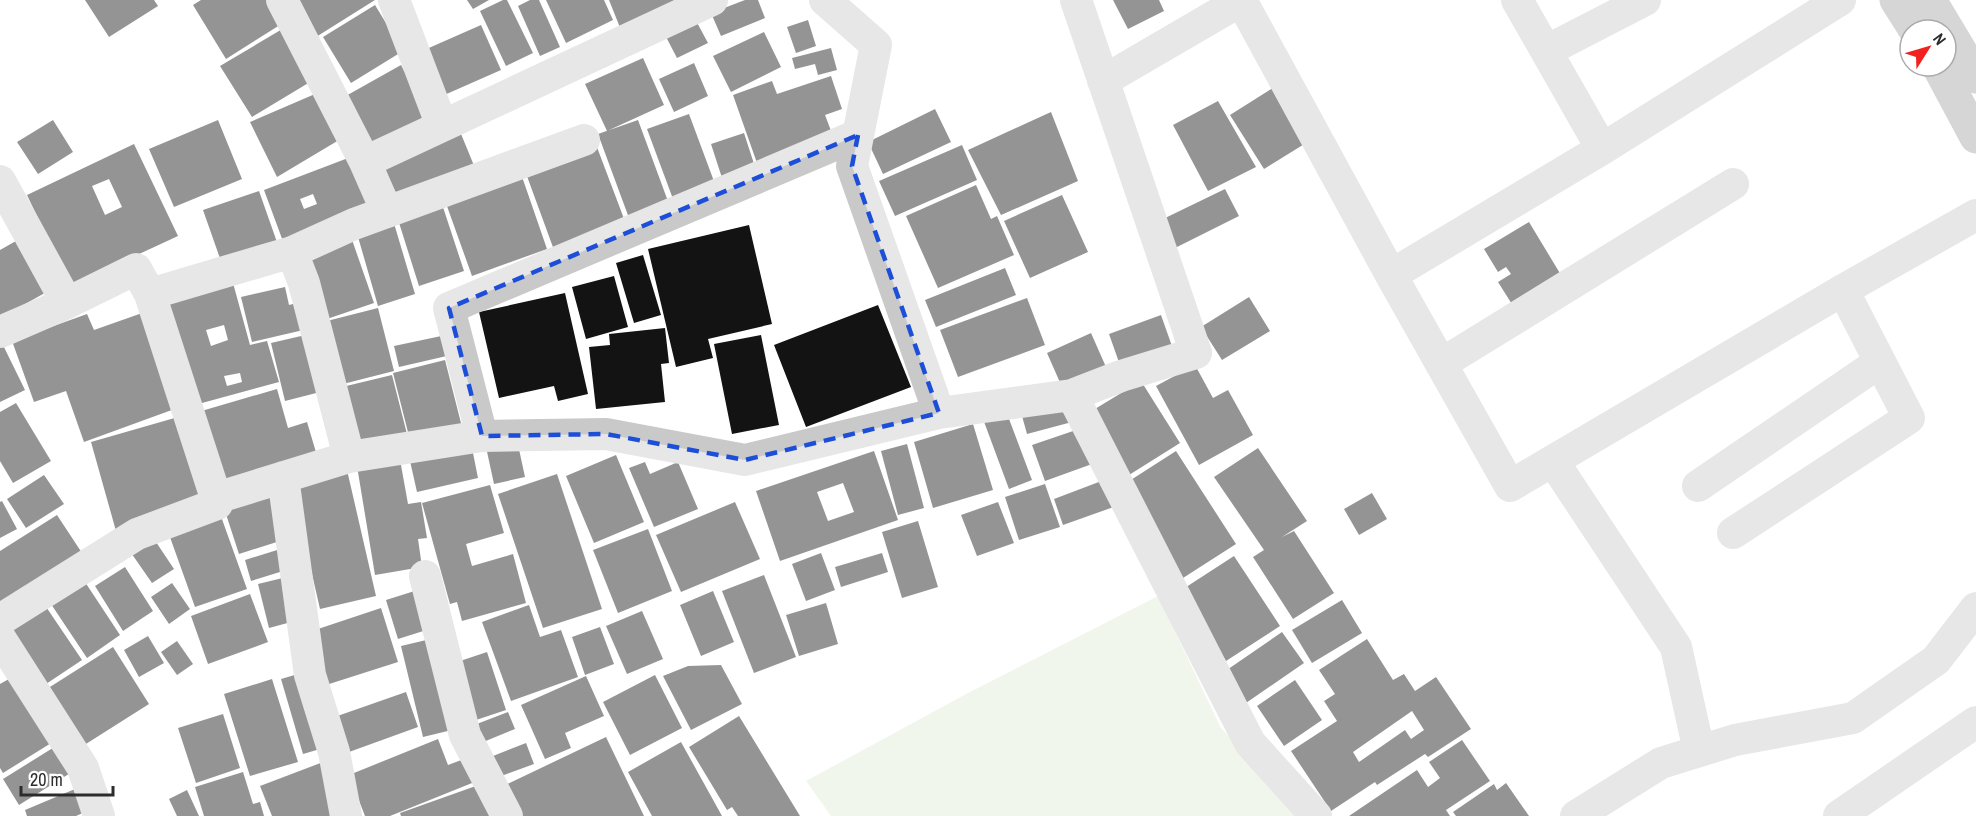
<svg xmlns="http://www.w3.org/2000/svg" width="1976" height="816" font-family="'Archivo Narrow',sans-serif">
	<rect width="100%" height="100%" fill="#fff"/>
	<!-- green -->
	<path fill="#e1ebd8" d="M1158 596 1221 728 1302 816H831L806 781 968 693Z"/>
	<!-- building -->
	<path fill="#131313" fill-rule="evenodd" d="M85 0H154L158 6 109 37Z
		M201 0H280L283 23 226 59 193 5Z
		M292 0H375L316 37Z
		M467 0H489L473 9Z
		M503 0H507L533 53 506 66 480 11Z
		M530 0H539L560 47 540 56 518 6Z
		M546 0H604L613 20 566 43Z
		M609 0H691L621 30Z
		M745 0H758L765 18 721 36 711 13Z
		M1113 0H1159L1164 11 1128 29Z
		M375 5 403 51 351 83 323 37Z
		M694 17 708 43 677 58 664 33Z
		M808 20 816 46 796 53 787 27Z
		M481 25 501 70 442 96 422 51Z
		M284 28 315 79 252 117 220 66Z
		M764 32 781 67 731 92 713 56Z
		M831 48 837 70 818 75 815 64 795 69 792 58Z
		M643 58 664 105 607 131 585 84Z
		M694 63 708 96 674 112 659 79Z
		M401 65 429 118 372 148 344 97Z
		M831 76 842 109 825 115 833 136 757 163 733 95 772 81 777 94Z
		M1276 86 1306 143 1264 169 1230 115Z
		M315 94 339 140 277 177 250 122Z
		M1218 101 1256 167 1208 191 1173 125Z
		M935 109 951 142 883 174 868 142Z
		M1051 112 1078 181 1001 215 968 150Z
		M689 114 715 184 673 199 647 129Z
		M53 120 73 152 38 174 17 142Z
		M218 120 242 179 174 207 149 149Z
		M638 120 669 204 629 218 598 134Z
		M459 129 475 168 392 204 375 165Z
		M744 133 756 170 723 181 711 144Z
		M595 142 626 224 554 250 524 168Z
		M134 144 178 236 70 286 27 195ZM109 179 122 207 105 215 92 186Z
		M962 145 977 180 895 216 879 181Z
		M356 155 377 209 284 244 264 190ZM313 194 317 204 304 209 300 199Z
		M519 168 547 249 472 276 443 195Z
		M976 185 991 219 997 216 1014 255 938 288 906 216Z
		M1225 189 1239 216 1175 248 1161 220Z
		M259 191 278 245 222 264 203 210Z
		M439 195 464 271 419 286 395 210Z
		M1062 195 1088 252 1030 278 1004 221Z
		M393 220 415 294 378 306 356 230Z
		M1529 222 1564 280 1515 309 1498 282 1511 274 1506 267 1498 272 1484 249Z
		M749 225 772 324 708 339 713 358 676 367 648 249Z
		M350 234 374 303 321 321 297 252Z
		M23 237 52 289 0 318V250Z
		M643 255 661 315 634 323 616 263Z
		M1005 268 1016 295 936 327 925 300Z
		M614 276 628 327 586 339 572 287Z
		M233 283 250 345 267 341 279 382 191 406 163 301ZM224 325 228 340 211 346 206 330ZM240 373 242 382 227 386 224 376Z
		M285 287 289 305 305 301 312 328 252 342 241 297Z
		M565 293 588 394 558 401 554 386 499 398 479 312Z
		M1249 297 1270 331 1222 360 1201 327Z
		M1027 298 1045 345 958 377 940 330Z
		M878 305 911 387 806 427 774 345Z
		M378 308 394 371 339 385 323 322Z
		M145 312 180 407 84 442 66 391 34 402 12 341 87 314 94 330Z
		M1161 315 1173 349 1121 368 1109 334Z
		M665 328 669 363 661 364 665 402 596 409 589 347 610 345 609 334Z
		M314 333 328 390 285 401 271 343Z
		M1091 333 1106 367 1062 387 1047 353Z
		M446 335 451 355 399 367 394 346Z
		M761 335 779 425 732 434 714 344Z
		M0 339 25 390 0 402Z
		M445 360 463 431 411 444 393 373Z
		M1195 365 1213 398 1228 390 1253 435 1199 465 1156 386Z
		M392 375 408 438 354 451 338 388Z
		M1141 381 1180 443 1129 475 1090 412Z
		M277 389 288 428 307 422 318 459 220 487 198 412Z
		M16 403 51 461 13 483 0 461V412Z
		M1067 404 1072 422 1027 434 1022 416Z
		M1006 411 1032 480 1009 489 983 419Z
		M185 415 211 504 116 531 91 442Z
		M973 424 993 490 933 508 914 442Z
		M1079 429 1092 464 1045 481 1032 445Z
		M517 440 525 477 494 484 486 447Z
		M907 444 924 508 898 515 881 451Z
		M472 448 478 478 417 492 410 461Z
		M1258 448 1307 521 1282 537 1294 531 1334 593 1293 619 1253 557 1264 550 1214 477Z
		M874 451 898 520 780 561 756 491ZM843 483 854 512 828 521 817 492Z
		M1176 451 1236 544 1183 578 1123 485Z
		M399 454 408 504 421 502 427 538 418 539 422 567 375 575 356 460Z
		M616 455 644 522 594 543 566 476Z
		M645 462 650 474 678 462 698 509 654 527 629 468Z
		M347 470 376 596 320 609 291 482Z
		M557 474 602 609 543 628 498 494Z
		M44 475 64 504 26 528 7 499Z
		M1112 477 1122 504 1063 525 1054 499Z
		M1045 484 1060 527 1019 540 1005 497Z
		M284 485 299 535 239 554 223 505Z
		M490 485 504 533 466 544 472 566 513 554 526 603 462 621 457 602 450 604 422 503Z
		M1372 493 1387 519 1359 535 1344 509Z
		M2 501 17 529 0 538V502Z
		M735 502 760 559 681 592 656 535Z
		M998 502 1014 543 977 556 961 515Z
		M218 508 247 589 195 607 166 526Z
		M57 515 82 553 0 604V551Z
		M918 521 938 587 902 598 882 532Z
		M648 529 672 591 618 613 593 550Z
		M150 533 174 569 152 583 127 547Z
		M290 546 296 567 251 581 245 560Z
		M821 553 835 590 806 601 792 564Z
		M882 553 888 572 841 587 835 567Z
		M1234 556 1280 626 1226 661 1180 591Z
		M125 567 153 611 123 631 95 586Z
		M295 575 306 618 269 628 258 584Z
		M764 575 796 657 754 673 722 591Z
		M83 579 120 635 87 658 49 601Z
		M172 583 190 609 169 624 151 597Z
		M424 588 436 627 398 639 386 600Z
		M713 591 734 642 701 656 680 605Z
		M250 594 268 642 208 664 191 616Z
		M38 595 82 660 40 688 0 629Z
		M1342 600 1362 633 1312 663 1292 630Z
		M826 603 838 644 799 656 786 615Z
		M529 605 540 637 561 630 578 677 511 701 482 622Z
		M381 608 398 662 326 685 309 632Z
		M642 611 663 659 627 674 606 626Z
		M600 627 614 664 585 675 572 637Z
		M1282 632 1304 663 1243 705 1221 674Z
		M148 636 164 663 139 677 124 650Z
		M439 637 460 728 423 737 401 646Z
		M1367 639 1393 680 1404 674 1415 691 1436 677 1471 729 1428 757 1425 754 1377 785 1375 782 1331 811 1291 751 1337 721 1324 701 1335 694 1319 670ZM1412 711 1424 730 1411 739 1405 730 1359 762 1353 752Z
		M177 641 193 664 177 675 161 652Z
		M113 647 149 704 78 749 42 692Z
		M487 652 506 710 473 721 454 663Z
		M721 665 742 704 691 730 663 676 688 666Z
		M305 672 327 747 303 754 281 679Z
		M16 675 56 740 3 773 0 768V684Z
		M655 675 682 728 630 755 603 702Z
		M586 676 604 716 565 733 571 748 545 759 521 705Z
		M272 679 298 762 250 776 224 694Z
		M1295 680 1322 720 1284 746 1257 706Z
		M406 692 418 727 338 756 326 720Z
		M508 712 515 729 476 745 469 727Z
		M223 714 240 768 196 783 178 728Z
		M739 716 800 816H738L732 807 727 810 689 747Z
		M606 737 644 816H513L499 788Z
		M438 739 448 765 472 756 482 779 390 816H365L349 775Z
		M1462 740 1490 781 1446 810 1450 816H1349L1417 770 1428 787 1440 778 1429 762Z
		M681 742 722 816H652L628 772Z
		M526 743 534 764 496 778 488 758Z
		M56 746 72 772 19 805 3 779Z
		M331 759 353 816H272L260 786Z
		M243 772 253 804 260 802 264 816H204L195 787Z
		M487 782 500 816H401L400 813Z
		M1506 783 1529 816H1456L1453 812 1494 784 1497 790Z
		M75 789 85 812 76 816H27L25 810Z
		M187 790 199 816H177L169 799Z"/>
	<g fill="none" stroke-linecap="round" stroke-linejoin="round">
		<!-- minor -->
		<path stroke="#c9c9c9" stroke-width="32" d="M282 0 365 162
			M394 0 442 126
			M825 0 876 45 852 166 939 413
			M1241 0 1391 275 1510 486 1843 290 1976 215
			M1517 0 1602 149
			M1546 51 1645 0
			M1103 81 1242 0
			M0 181 67 303
			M387 212 365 162 712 0
			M292 252 304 283 349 457
			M1391 275 1602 149 1840 0
			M150 294 292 252 354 224 584 140
			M0 332 67 303 136 269 150 294 216 498 349 457 482 436 606 434 745 460 939 413 1072 395 1121 376 1196 353 1076 0
			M1441 364 1733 184
			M1072 395 1250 743 1316 816
			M482 436 449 308 858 135
			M1553 461 1676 647 1699 751
			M283 477 310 675 334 752 346 816
			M1698 486 1880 362
			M1733 533 1909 418 1843 290
			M425 576 465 735 507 816
			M0 620 137 534 217 504 216 498
			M0 638 83 768 99 816
			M1576 816 1661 763 1735 740 1853 718 1936 660 1976 608
			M1839 816 1976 722"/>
		<!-- primary -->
		<path stroke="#a4a4a4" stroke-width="33" d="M1896 0 1915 30
			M1930 0 1976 77
			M1938 66 1976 137"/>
	</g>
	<!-- marked area -->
	<path d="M0 0H1976V816H0ZM858 135 852 166 939 413 745 460 606 434 482 436 449 308Z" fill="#fff" fill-opacity=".55" fill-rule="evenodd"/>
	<path fill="none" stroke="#1d4ed8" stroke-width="4.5" stroke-dasharray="12 8" stroke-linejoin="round" d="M858 135 852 166 939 413 745 460 606 434 482 436 449 308Z"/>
	<!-- north arrow -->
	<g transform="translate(1928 48) rotate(53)"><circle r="28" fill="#ffffff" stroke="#ababab" stroke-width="1.5"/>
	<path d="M0-4.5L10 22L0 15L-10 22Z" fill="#f2211f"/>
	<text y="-9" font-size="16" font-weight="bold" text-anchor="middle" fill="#2c2c2c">N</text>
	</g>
	<!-- scale -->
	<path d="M21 786v9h92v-9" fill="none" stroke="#2c2c2c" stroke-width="3"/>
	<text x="30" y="786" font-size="18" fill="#2c2c2c" stroke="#ffffff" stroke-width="4.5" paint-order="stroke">20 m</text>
</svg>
